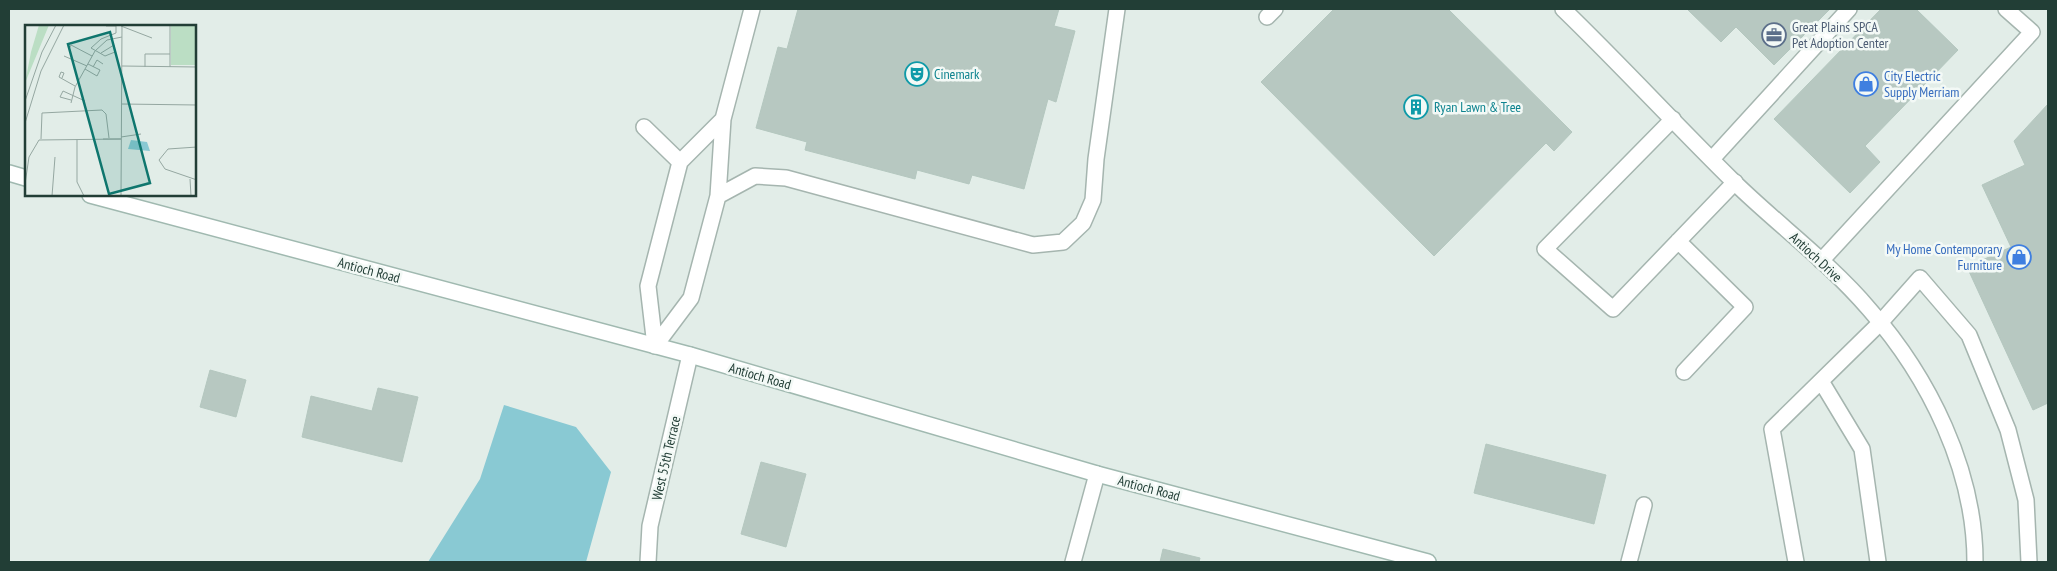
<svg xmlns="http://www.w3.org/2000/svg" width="2057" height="571" font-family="'PT Sans Narrow',sans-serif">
	<rect width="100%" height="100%" fill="#e2ede8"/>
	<!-- water -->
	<path fill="#89c9d3" d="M504 405 576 427 611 472 586 562H428L480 479Z"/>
	<!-- building -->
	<path fill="#b7c8c1" stroke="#b4c7bf" d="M798 9H1059L1054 26 1075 31 1056 102 1048 99 1024 189 972 175 969 184 917 170 915 179 805 150 807 142 756 128 778 47 787 49Z
		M1334 9H1448L1572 132 1554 151 1546 143 1434 256 1261 82Z
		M1687 9H1830L1774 65 1736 27 1721 42Z
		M1881 9H1916L1958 50 1865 146 1880 162 1850 193 1774 119Z
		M2048 104V403L2033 410 1967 267 2011 247 1982 185 2025 165 2014 141Z
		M210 370 246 380 236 417 200 407Z
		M378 388 418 397 402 462 302 437 311 396 372 411Z
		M1486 444 1606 475 1594 524 1474 493Z
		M761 462 806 474 786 547 741 534Z
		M1163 549 1200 558 1199 562H1160Z"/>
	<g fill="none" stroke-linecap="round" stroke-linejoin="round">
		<!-- lane casing -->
		<g stroke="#a5b5af" stroke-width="18">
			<path id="lane" d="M1267 17 1275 9
				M1673 119 1545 249 1613 309 1735 182
				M644 127 680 162
				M1712 159 1849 9
				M718 196 755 176 786 178 1033 245 1063 242 1083 223 1093 200 1096 159 1117 9
				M1678 241 1745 307 1684 372
				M1821 261 2032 32 2006 9
				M655 346 691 298 718 196 723 119 752 9
				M655 346 648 286 680 162 723 119
				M1821 381 1862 449 1878 562
				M1629 562 1644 505
				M1796 562 1772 429 1880 323 1920 278 1969 335 2008 430 2026 500 2029 562"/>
		</g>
		<!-- street casing -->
		<g stroke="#a5b5af" stroke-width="18">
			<path id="street" d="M1563 9C1621 65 1676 125 1734 182 1778 225 1829 262 1869 309 1929 377 1975 470 1975 562
				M648 562 650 526 690 355
				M1073 562 1097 474"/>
		</g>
		<!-- secondary casing -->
		<g stroke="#a0b9b0" stroke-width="18">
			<path id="secondary" d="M9 173 26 178
				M90 195 690 355 1097 474 1428 562"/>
		</g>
		<!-- lane -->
		<use href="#lane" stroke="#fff" stroke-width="15"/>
		<!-- street -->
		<use href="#street" stroke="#fff" stroke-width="15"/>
		<!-- secondary -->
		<use href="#secondary" stroke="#fff" stroke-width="15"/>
	</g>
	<!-- icons -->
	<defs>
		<g id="office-ring" transform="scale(1.25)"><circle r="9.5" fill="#f3f9f6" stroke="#5c6f8a" stroke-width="1.5"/><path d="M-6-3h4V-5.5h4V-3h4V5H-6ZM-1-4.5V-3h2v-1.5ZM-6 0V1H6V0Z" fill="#5c6f8a"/></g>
		<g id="theatre-ring" transform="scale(1.25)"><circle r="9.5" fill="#f3f9f6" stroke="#0f9aa8" stroke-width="1.5"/><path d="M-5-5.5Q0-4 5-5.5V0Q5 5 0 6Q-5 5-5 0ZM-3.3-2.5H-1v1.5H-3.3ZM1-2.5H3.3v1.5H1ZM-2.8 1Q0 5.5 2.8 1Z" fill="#0f9aa8"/></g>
		<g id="shop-ring" transform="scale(1.25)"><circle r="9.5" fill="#f3f9f6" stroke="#3f7fe0" stroke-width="1.5"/><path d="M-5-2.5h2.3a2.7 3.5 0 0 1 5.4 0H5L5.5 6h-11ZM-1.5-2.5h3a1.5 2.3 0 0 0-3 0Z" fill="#3f7fe0"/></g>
		<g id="building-ring" transform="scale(1.25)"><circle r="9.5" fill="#f3f9f6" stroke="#0f9aa8" stroke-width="1.5"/><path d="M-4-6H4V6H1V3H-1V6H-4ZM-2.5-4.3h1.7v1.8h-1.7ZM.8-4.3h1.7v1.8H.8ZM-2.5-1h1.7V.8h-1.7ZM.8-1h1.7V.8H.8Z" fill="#0f9aa8"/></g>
	</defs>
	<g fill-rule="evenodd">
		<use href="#office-ring" x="1774" y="35"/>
		<use href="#theatre-ring" x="917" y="74"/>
		<use href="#shop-ring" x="1866" y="84"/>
		<use href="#building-ring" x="1416" y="107"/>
		<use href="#shop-ring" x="2019" y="257"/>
	</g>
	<g text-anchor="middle" stroke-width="5" stroke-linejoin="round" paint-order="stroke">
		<!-- service labels -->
		<g font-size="14" fill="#4e5e75" stroke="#f3f9f6" text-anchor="start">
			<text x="1792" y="32">Great Plains SPCA<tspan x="1792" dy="16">Pet Adoption Center</tspan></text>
		</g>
		<!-- culture labels -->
		<g font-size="14" fill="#0d838f" stroke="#f3f9f6" text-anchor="start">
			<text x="934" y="79">Cinemark</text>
			<text x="1434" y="112">Ryan Lawn &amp; Tree</text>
		</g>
		<!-- shop labels -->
		<g font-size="14" fill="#366cbe" stroke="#f3f9f6" text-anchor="start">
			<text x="1884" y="81">City Electric<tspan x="1884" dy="16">Supply Merriam</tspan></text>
			<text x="2002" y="254" text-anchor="end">My Home Contemporary<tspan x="2002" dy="16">Furniture</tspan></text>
		</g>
		<!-- street labels -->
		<g font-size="14" fill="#223e36" stroke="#f3f9f6">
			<text transform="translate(1816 257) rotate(43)" y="5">Antioch Drive</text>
			<text transform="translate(369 270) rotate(15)" y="5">Antioch Road</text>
			<text transform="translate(760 376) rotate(16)" y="5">Antioch Road</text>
			<text transform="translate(666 458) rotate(-77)" y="5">West 55th Terrace</text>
			<text transform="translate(1149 488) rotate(15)" y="5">Antioch Road</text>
		</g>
	</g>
	<!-- overview -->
	<g transform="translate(25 25)">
		<rect width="171" height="171" fill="#e2ede8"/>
		<path d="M14 0H24L0 58 6 27ZM146 0H171V40H146Z" fill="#bbdec4"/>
		<path d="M106 115 122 117 125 126 103 124Z" fill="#89c9d3"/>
		<path fill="none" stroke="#95a7a1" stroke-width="1" d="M145 0V42M96 1 127 13M44 24 46 20 67 31M76 28 89 20 90 27 80 31 66 23 76 14 91 8V1H81M39 31 62 41M97 41 172 42M68 42 72 35 78 39M120 42V29H145M60 44 72 51 75 45 63 39M37 53 39 48 36 47 34 52 50 61M46 75 35 72 38 66 60 76M0 76 17 27 31 0M46 78 50 62 70 26 82 15 97 12M97 79 172 80M0 98 16 46 39 0M96 112 116 109M16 114 17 88 77 85 81 89 84 113M52 114V157L59 171M78 114H96M172 122 143 124 134 135 140 144 172 155M165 154 166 171M0 159 4 132 14 115 96 114M27 171 30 132M96 171 97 0"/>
		<path fill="#0f766e" fill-opacity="0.15" stroke="#0f766e" stroke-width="2.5" d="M85 7 125 158 84 169 43 19Z"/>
		<rect width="171" height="171" fill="none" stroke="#223e36" stroke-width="2.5"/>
	</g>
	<!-- border -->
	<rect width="2057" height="571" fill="none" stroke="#223e36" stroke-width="20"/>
</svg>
